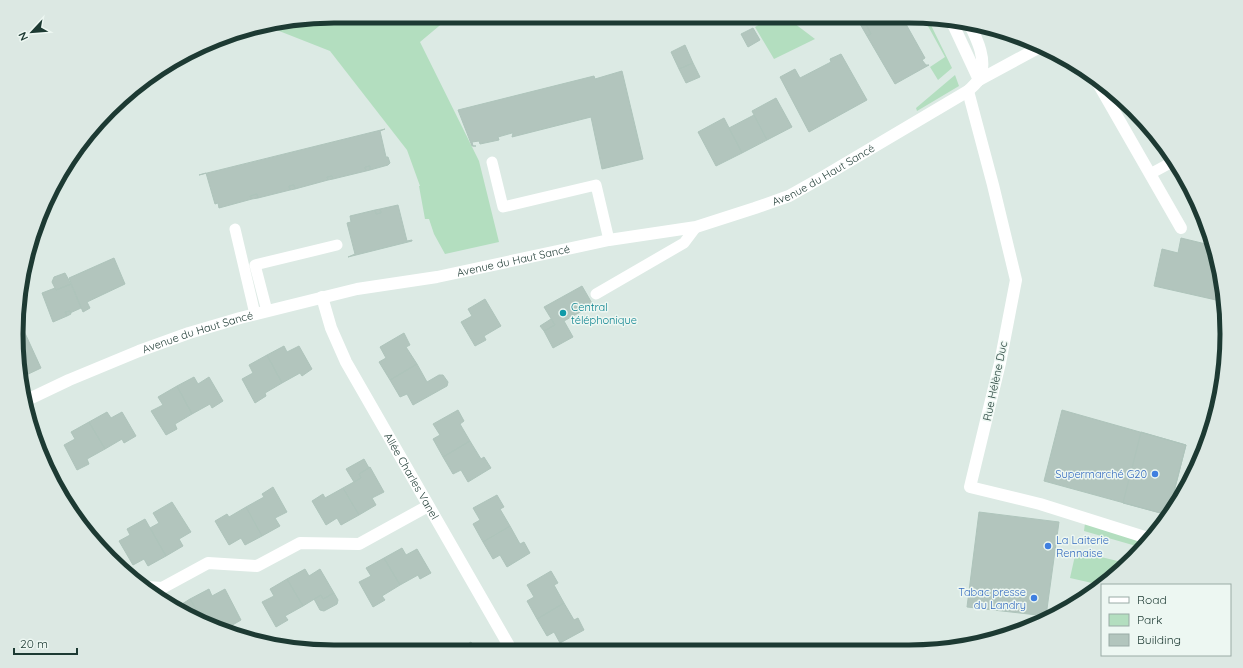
<svg xmlns="http://www.w3.org/2000/svg" width="1243" height="668" font-family="Quicksand,sans-serif">
	<rect width="100%" height="100%" fill="#dceae4"/>
	<!-- green -->
	<path fill="#b3debf" d="M334 16H451L420 42 479 161 499 242 445 254 434 234 429 219H425L419 186H420L407 150 330 51 269 27Z
		M774 16 786 17 815 39 774 59 755 27Z
		M923 17H927L952 68 938 80 930 67 945 57Z
		M955 75 959 86 917 111 916 108Z
		M1085 523 1148 544 1143 548 1084 531Z
		M1076 551 1126 563 1101 585 1070 578Z"/>
	<!-- building -->
	<path fill="#b2c5bd" stroke="#aec4bb" d="M827 17H836L829 20Z
		M856 17H862L871 34 867 36Z
		M862 17H902L925 58 922 60 926 65H929L895 84 867 36 871 34Z
		M753 28 760 40 748 47 741 34Z
		M685 45 693 63 679 69 671 52Z
		M841 54 867 100 809 132 780 77 795 69 800 78 831 62 830 59Z
		M693 63 700 77 686 83 679 69Z
		M622 71 643 159 602 169 591 117 512 137 513 133H512L498 137 499 140 480 144 479 141 472 142 473 146H476H472L458 110 594 76 595 79Z
		M776 98 792 127 767 140 752 111Z
		M754 115 767 140 742 153 729 128Z
		M724 118 742 153 716 166 698 132Z
		M385 129 380 131 386 157H388L390 163 388 165 370 170V166L365 167 366 171 333 179 332 176 327 177 328 180 295 189 294 185 289 186 290 190 258 198 257 194 250 196 252 199 219 208 218 203 215 204 206 173 199 175Z
		M370 166V170L366 171 365 167Z
		M332 176 333 179 328 180 327 177Z
		M294 185 295 189 290 190 289 186Z
		M257 194 258 198 252 199 250 196Z
		M398 205 407 241 412 240V241L348 257 355 254 347 223 351 222 350 216 375 210 376 214 381 213 380 209Z
		M380 209 381 213 376 214 375 210Z
		M1181 238 1214 246 1225 302 1154 286 1162 249 1178 253Z
		M114 258 125 284 87 302 90 308 83 312 69 278Z
		M65 273 71 284 56 290 52 282 54 277Z
		M71 284 81 308 70 313V311L65 312 67 316 53 322 42 293 55 288 56 290Z
		M582 286 593 305 564 321 573 337 553 348 544 331 555 325 544 307Z
		M485 299 501 326 484 336 486 340 475 346 461 322 472 316 468 309Z
		M70 311 71 314 67 316 65 312Z
		M551 319 555 325 544 331 540 326Z
		M24 331 41 368 22 377 17 355 19 334Z
		M404 333 410 345 406 347 417 364 390 380 379 362 386 358 380 347Z
		M284 346 287 352 299 346 312 369 302 376 300 373 282 383 267 355Z
		M267 355 282 383 265 393 266 396 255 403 242 379 253 373 249 365Z
		M417 364 427 382 439 375H443L448 382 447 386 413 405 407 394 400 397 390 380Z
		M194 377 198 384 209 377 223 401 212 408 210 404 192 414 177 386Z
		M177 386 192 414 175 424 177 429 166 435 151 411 163 405 158 397Z
		M458 410 464 421 460 424 470 441 443 457 433 439 440 435 433 424Z
		M1062 410 1186 445 1168 515 1044 481Z
		M107 412 111 418 122 412 136 436 124 443 122 439 105 449 89 422Z
		M89 422 105 449 87 459 89 464 77 470 64 445 75 439 71 432Z
		M1141 432 1186 445 1168 515 1123 503Z
		M470 441 481 459 484 457 491 468 468 482 461 470 453 474 443 457Z
		M364 459 369 468 359 474 361 478 354 482 346 469Z
		M370 467 384 492 372 498 376 505 359 515 343 488 361 478 359 474Z
		M273 487 287 512 275 518 280 526 262 536 246 507 264 497 262 494Z
		M343 488 359 515 341 525 337 518 326 525 312 501 323 494 325 498Z
		M497 495 504 507 500 509 510 526 483 542 473 524 480 520 473 508Z
		M172 502 191 532 179 539 183 546 166 556 150 528 159 523 153 513Z
		M246 507 262 536 245 545 241 538 229 545 215 521 227 514 229 517Z
		M979 512 1059 522 1046 616 967 607Z
		M145 519 166 556 148 566 144 559 133 565 119 541 130 535 127 529Z
		M510 526 520 544 524 542 530 553 507 567 500 555 493 559 483 542Z
		M402 548 406 555 417 549 431 573 420 579 418 575 400 585 384 558Z
		M384 558 400 585 382 596 385 600 373 607 359 582 371 576 366 568Z
		M305 569 309 576 320 569 334 593 323 599 321 595 303 606 287 579Z
		M551 571 558 583 554 585 564 603 537 619 527 601 534 597 527 585Z
		M287 579 303 606 285 616 288 620 276 627 262 602 274 596 270 589Z
		M209 589 212 596 225 589 241 620 224 630 221 628 217 621 211 624 203 621 190 599Z
		M334 593 338 600 337 604 324 611 320 610 314 599 321 595 323 599Z
		M190 599 203 621 174 609Z
		M564 603 574 620 578 618 584 630 560 643 554 632 547 636 537 619Z
		M471 642 476 651H456Z"/>
	<g fill="none" stroke-linecap="round" stroke-linejoin="round">
		<!-- service -->
		<path stroke="#fff" stroke-width="11" d="M492 162 503 207 596 185 609 240
			M1150 174 1174 161
			M235 229 255 314
			M596 294 684 243 696 227
			M267 311 255 265 337 245"/>
		<!-- minor -->
		<g stroke="#fff" stroke-width="12">
			<path d="M951 20 979 80"/>
			<path d="M1095 78 1181 228"/>
			<path d="M979 80 1040 47"/>
			<path d="M968 91 993 185 1016 280 1000 363 970 487 1040 504 1151 539"/>
			<path id="s1" d="M322 297 331 328 346 362 512 651"/>
			<path id="s2" d="M27 400 69 380 139 351 189 333 240 318 357 289 437 277 609 240 696 227 755 208 789 196 821 178 968 91C972 87 977 83 979 79 988 61 977 39 969 23"/>
			<path d="M147 587 162 588 208 563 257 566 300 543 359 544 428 506"/>
		</g>
	</g>
	<!-- markers -->
	<circle fill="#0f9aa8" stroke="#edf7f2" stroke-width="1.5" cx="563" cy="313" r="4"/>
	<g fill="#3f7fe0" stroke="#edf7f2" stroke-width="1.5">
		<circle cx="1155" cy="474" r="4"/>
		<circle cx="1048" cy="546" r="4"/>
		<circle cx="1034" cy="598" r="4"/>
	</g>
	<g text-anchor="middle" stroke-width="3" stroke-linejoin="round" paint-order="stroke">
		<!-- street labels -->
		<g font-size="11" fill="#1d3a33" stroke="#edf7f2">
			<text dy="4" stroke="none"><textPath href="#s2" startOffset="832">Avenue du Haut Sancé</textPath></text>
			<text dy="4" stroke="none"><textPath href="#s2" startOffset="508">Avenue du Haut Sancé</textPath></text>
			<text dy="4" stroke="none"><textPath href="#s2" startOffset="184">Avenue du Haut Sancé</textPath></text>
			<text transform="translate(995 381) rotate(-78)" y="4">Rue Hélène Duc</text>
			<text dy="4" stroke="none"><textPath href="#s1" startOffset="201">Allée Charles Vanel</textPath></text>
		</g>
		<!-- culture labels -->
		<g font-size="11" fill="#0d838f" stroke="#edf7f2" text-anchor="start">
			<text x="571" y="311">Central<tspan x="571" dy="13">téléphonique</tspan></text>
		</g>
		<!-- shop labels -->
		<g font-size="11" fill="#366cbe" stroke="#edf7f2" text-anchor="end">
			<text x="1147" y="478">Supermarché G20</text>
			<text x="1056" y="544" text-anchor="start">La Laiterie<tspan x="1056" dy="13">Rennaise</tspan></text>
			<text x="1026" y="596">Tabac presse<tspan x="1026" dy="13">du Landry</tspan></text>
		</g>
	</g>
	<!-- crop -->
	<path d="M0 0H1243V668H0ZM334 23H909A311 311 0 0 1 1220 334V334A311 311 0 0 1 909 645H334A311 311 0 0 1 23 334V334A311 311 0 0 1 334 23Z" fill="#dce8e3" fill-rule="evenodd"/>
	<path fill="none" stroke="#1d3a33" stroke-width="5" d="M334 23H909A311 311 0 0 1 1220 334V334A311 311 0 0 1 909 645H334A311 311 0 0 1 23 334V334A311 311 0 0 1 334 23Z"/>
	<!-- legend -->
	<rect x="1101" y="584" width="130" height="72" fill="#edf7f2" stroke="#9aaba6"/>
	<rect x="1109" y="597" width="20" height="6" fill="#ffffff" stroke="#9aaba6"/>
	<text x="1137" y="604" font-size="12" fill="#1d3a33">Road</text>
	<rect x="1109" y="614" width="20" height="12" fill="#b3debf" stroke="#9aaba6"/>
	<text x="1137" y="624" font-size="12" fill="#1d3a33">Park</text>
	<rect x="1109" y="634" width="20" height="12" fill="#b2c5bd" stroke="#9aaba6"/>
	<text x="1137" y="644" font-size="12" fill="#1d3a33">Building</text>
	<!-- north arrow -->
	<g transform="translate(32 32) rotate(244)" stroke="#edf7f2" stroke-width="3" paint-order="stroke">
	<path d="M0-3L7 15L0 10L-7 15Z" fill="#1d3a33"/>
	<text y="-6" font-size="11" font-weight="bold" text-anchor="middle" fill="#1d3a33">N</text>
	</g>
	<!-- scale -->
	<path d="M14 648v6h63v-6" fill="none" stroke="#1d3a33" stroke-width="2"/>
	<text x="20" y="648" font-size="12" fill="#1d3a33" stroke="#edf7f2" stroke-width="3" paint-order="stroke">20 m</text>
</svg>
